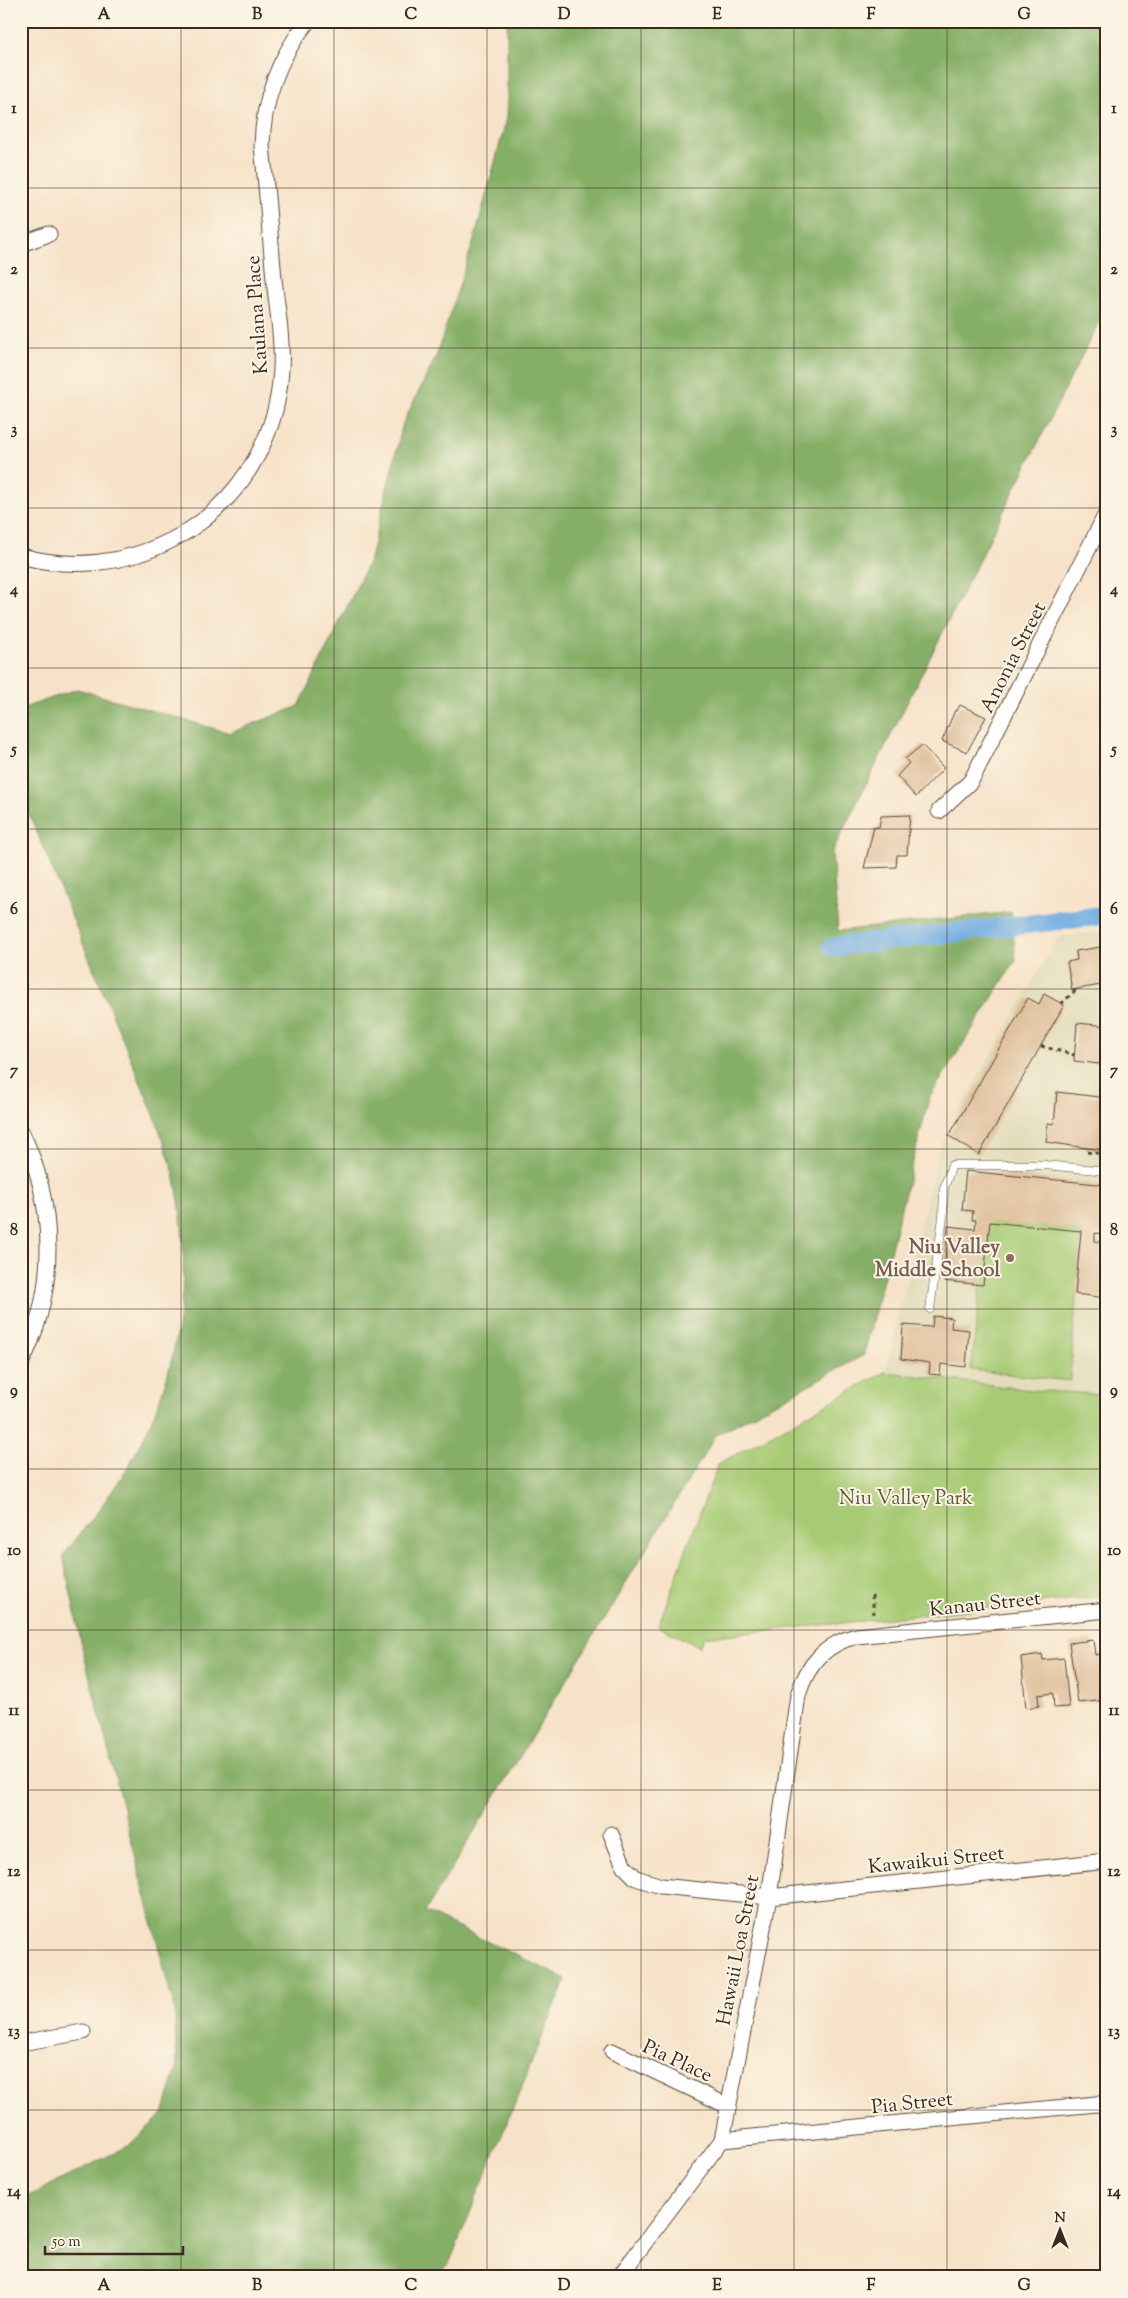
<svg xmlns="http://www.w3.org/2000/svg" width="1128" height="2298" font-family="'Sorts Mill Goudy',serif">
	<rect width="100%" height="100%" fill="#fcf5e5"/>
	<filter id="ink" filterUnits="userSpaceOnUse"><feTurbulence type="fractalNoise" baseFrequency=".02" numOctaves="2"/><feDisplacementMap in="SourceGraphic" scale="10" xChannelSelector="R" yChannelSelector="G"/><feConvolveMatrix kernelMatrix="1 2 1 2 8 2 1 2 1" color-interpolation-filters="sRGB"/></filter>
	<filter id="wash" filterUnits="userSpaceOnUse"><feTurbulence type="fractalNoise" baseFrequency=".0096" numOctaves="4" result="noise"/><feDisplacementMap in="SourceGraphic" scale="20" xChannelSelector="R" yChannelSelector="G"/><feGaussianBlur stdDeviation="1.12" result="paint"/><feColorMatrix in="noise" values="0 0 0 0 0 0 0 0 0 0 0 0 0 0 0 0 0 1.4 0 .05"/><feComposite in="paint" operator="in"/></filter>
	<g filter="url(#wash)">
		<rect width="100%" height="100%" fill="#f6e2c8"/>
		<!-- built -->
		<path fill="#e2dcba" d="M1107 931V1395L1031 1390 885 1372 940 1144 1058 937Z"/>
		<!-- green -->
		<path fill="#a7cb75" stroke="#717a4a" d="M988 1221 1081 1231 1070 1381 971 1370Z
			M885 1372 1031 1390 1107 1395V1596L704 1637 699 1647 658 1626 718 1464Z"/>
		<!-- forest -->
		<path fill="#85af66" stroke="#606c42" d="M507 21H1107V306L832 852 838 931 1011 912 1016 960 929 1098 864 1355 716 1435 425 1912 566 1979 449 2264 436 2277H21V2200L128 2146 163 2114 177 2068 175 2012 83 1651 63 1556C90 1521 119 1486 139 1447 182 1364 194 1266 174 1174 169 1156 162 1138 156 1120L21 794V709L77 689 230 733 299 706 370 559 403 423 436 357 475 237 507 117Z"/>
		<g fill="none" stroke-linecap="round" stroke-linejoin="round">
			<!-- canal -->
			<path stroke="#70ace1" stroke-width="19" d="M832 947 1107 915"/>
		</g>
		<g id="blocks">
			<!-- building -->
			<path fill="#debd99" d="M960 705 986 717 967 752 942 741 955 710 957 711Z
				M922 745 944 768 916 797 897 776 909 763 905 759Z
				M910 815 907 855H897L896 867 864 868 874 827H879L881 816Z
				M1107 946V984L1072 990 1067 962 1077 960 1076 951Z
				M1044 994 1064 1005 979 1155 949 1136 1028 998 1039 1004Z
				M1077 1023 1107 1026V1065L1074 1061Z
				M1057 1092 1107 1098V1151L1046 1142 1048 1123 1054 1124Z
				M966 1171 1107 1185V1234L1095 1233V1241L1107 1243V1298L1075 1294 1081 1231 990 1222 983 1285 943 1281 948 1226 975 1229 976 1220H972L973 1211 962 1210Z
				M933 1316 952 1318 951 1328 969 1330 966 1367 941 1364 940 1375 929 1374 930 1363 901 1359 903 1325 932 1327Z
				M1093 1640 1095 1655 1106 1653 1107 1700 1078 1703 1069 1643Z
				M1042 1654 1043 1660 1064 1658 1069 1707 1054 1708 1053 1693 1038 1695 1039 1706 1026 1708 1021 1657Z"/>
		</g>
	</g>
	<g filter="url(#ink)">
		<use href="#blocks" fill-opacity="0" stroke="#574638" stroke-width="1"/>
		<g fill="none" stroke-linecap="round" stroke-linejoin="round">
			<!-- service casing -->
			<g stroke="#574638" stroke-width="9">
				<path id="service" d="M930 1309 943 1217 944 1188 952 1165H1044L1107 1171"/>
			</g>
			<!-- minor casing -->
			<g stroke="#574638" stroke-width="17">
				<path id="minor" d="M21 244 49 234
					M21 556C72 570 126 564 172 540 236 507 278 441 281 369 283 340 277 308 274 279 270 235 267 190 262 146 263 100 279 57 308 21
					M939 811 971 781 1107 512
					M21 1131C56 1203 58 1291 21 1363
					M611 1834 624 1866 636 1878 661 1886 769 1897 1107 1861
					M21 2043 83 2032
					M612 2051 728 2106
					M722 2140 1107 2103
					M619 2277 722 2140 769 1897 798 1695C807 1665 826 1643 857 1636L1107 1610"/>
			</g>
			<!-- path -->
			<path stroke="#574638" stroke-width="3" stroke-dasharray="4 4" stroke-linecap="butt" d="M1061 1004 1077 989
				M1041 1046 1074 1055
				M1087 1152 1107 1154
				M872 1595 874 1614"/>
			<!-- service -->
			<use href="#service" stroke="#fff" stroke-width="8"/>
			<!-- minor -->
			<use href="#minor" stroke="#fff" stroke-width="15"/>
		</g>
	</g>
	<!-- grid -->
	<path fill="none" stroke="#3b2a1e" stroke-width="1" stroke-opacity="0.55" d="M181 21V2277M334 21V2277M487 21V2277M641 21V2277M794 21V2277M947 21V2277M21 188H1107M21 348H1107M21 508H1107M21 668H1107M21 829H1107M21 989H1107M21 1149H1107M21 1309H1107M21 1469H1107M21 1630H1107M21 1790H1107M21 1950H1107M21 2110H1107"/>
	<!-- markers -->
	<circle fill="#8d6e63" stroke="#fcf5e5" stroke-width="2" cx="1010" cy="1258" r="5"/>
	<g text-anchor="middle" stroke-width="4" stroke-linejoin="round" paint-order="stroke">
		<!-- street labels -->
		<g font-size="20" fill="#3b2a1e" stroke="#fcf5e5">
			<text transform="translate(256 315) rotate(-94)" y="7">Kaulana Place</text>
			<text transform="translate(1012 657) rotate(-63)" y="7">Anonia Street</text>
			<text transform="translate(985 1603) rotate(-6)" y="7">Kanau Street</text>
			<text transform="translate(936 1859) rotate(-6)" y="7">Kawaikui Street</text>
			<text transform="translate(737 1950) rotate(-79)" y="7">Hawaii Loa Street</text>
			<text transform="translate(678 2060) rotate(25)" y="7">Pia Place</text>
			<text transform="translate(912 2102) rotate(-6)" y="7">Pia Street</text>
		</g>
		<!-- education labels -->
		<g font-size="20" font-weight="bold" fill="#785e54" stroke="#fcf5e5" text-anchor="end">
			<text x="1000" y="1253">Niu Valley<tspan x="1000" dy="23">Middle School</tspan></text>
		</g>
		<!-- park labels -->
		<g font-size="20" fill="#5b5a38" stroke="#fcf5e5">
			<text x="906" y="1504">Niu Valley Park</text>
		</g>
	</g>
	<!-- margin -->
	<rect width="1128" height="2298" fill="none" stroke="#fcf5e5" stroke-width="55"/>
	<!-- north arrow -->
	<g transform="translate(1060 2230)" stroke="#fcf5e5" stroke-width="4" paint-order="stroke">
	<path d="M0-4L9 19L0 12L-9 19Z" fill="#3b2a1e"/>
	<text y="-8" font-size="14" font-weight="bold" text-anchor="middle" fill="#3b2a1e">N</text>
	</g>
	<!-- scale -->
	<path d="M45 2246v8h138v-8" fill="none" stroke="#3b2a1e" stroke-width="2.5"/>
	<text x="52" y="2246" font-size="15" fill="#3b2a1e" stroke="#fcf5e5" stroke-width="4" paint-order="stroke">50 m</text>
	<rect x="28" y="28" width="1072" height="2242" fill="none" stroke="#3b2a1e" stroke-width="2"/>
	<g font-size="16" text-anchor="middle" font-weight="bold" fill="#3b2a1e">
		<text x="104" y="19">A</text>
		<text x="257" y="19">B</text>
		<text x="411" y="19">C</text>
		<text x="564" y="19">D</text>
		<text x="717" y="19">E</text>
		<text x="871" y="19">F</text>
		<text x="1024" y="19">G</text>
		<text x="14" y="113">1</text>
		<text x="1114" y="113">1</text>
		<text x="14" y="274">2</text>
		<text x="1114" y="274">2</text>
		<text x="14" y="434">3</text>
		<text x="1114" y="434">3</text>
		<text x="14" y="594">4</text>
		<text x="1114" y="594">4</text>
		<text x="14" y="754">5</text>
		<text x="1114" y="754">5</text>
		<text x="14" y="914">6</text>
		<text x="1114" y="914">6</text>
		<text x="14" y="1075">7</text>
		<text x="1114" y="1075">7</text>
		<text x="14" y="1235">8</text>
		<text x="1114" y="1235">8</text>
		<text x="14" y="1395">9</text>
		<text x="1114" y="1395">9</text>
		<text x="14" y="1555">10</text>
		<text x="1114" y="1555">10</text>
		<text x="14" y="1715">11</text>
		<text x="1114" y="1715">11</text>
		<text x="14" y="1876">12</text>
		<text x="1114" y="1876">12</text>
		<text x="14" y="2036">13</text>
		<text x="1114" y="2036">13</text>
		<text x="14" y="2196">14</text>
		<text x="1114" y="2196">14</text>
		<text x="104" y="2290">A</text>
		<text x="257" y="2290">B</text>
		<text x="411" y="2290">C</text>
		<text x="564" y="2290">D</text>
		<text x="717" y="2290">E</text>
		<text x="871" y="2290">F</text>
		<text x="1024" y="2290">G</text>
	</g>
</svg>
